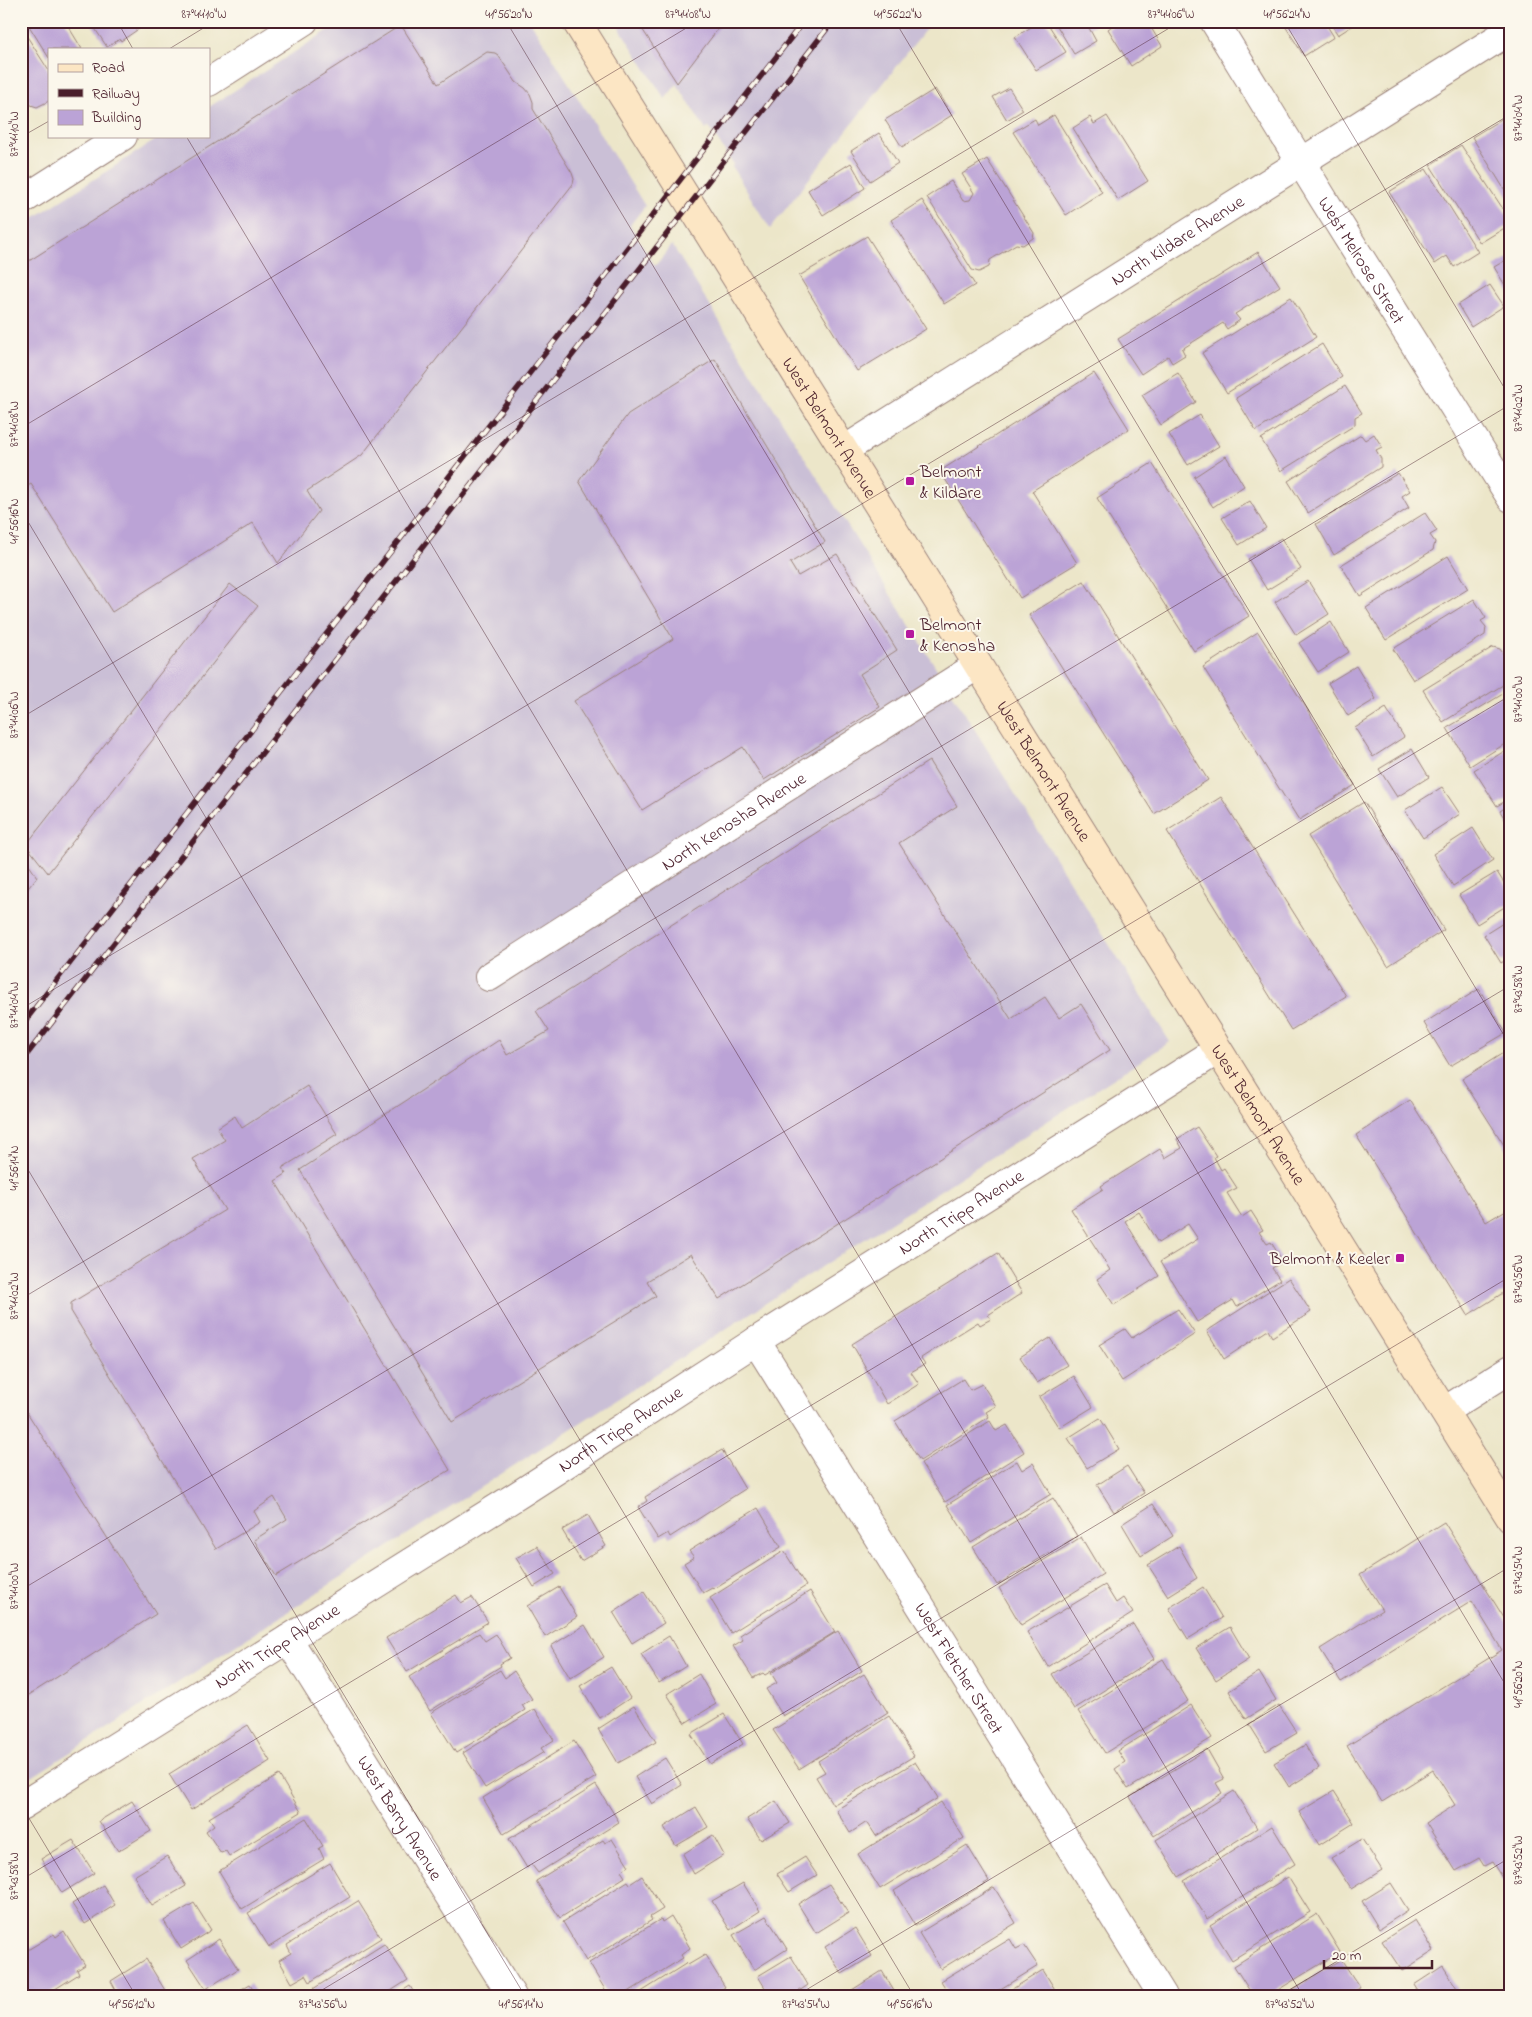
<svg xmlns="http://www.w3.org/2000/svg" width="1532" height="2017" font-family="'Indie Flower',sans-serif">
	<rect width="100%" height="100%" fill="#fbf7ec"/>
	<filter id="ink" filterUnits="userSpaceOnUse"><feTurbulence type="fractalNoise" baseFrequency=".02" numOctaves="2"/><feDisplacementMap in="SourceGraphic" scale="10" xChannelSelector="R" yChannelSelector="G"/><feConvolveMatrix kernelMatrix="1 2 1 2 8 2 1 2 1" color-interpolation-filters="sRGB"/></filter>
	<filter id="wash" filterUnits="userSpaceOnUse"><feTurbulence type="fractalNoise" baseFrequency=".0096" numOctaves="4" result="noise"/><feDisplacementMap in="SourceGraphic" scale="20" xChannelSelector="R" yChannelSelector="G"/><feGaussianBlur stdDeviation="1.12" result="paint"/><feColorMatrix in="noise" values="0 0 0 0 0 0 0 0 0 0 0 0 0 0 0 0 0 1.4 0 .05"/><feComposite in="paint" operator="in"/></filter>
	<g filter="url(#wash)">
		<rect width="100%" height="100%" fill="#ece6c9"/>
		<!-- industrial -->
		<path fill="#cabfd6" d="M343 21H530L645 206 630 225 655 266 672 245 1170 1042 21 1784V226L162 136H209V107Z
			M615 21H932L770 229 732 167 733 164 709 127 706 130 677 84 665 99Z"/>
		<g id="blocks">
			<!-- building -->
			<path fill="#bba3d6" d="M26 21H65L82 49H49V58Z
				M90 21H135L140 28 121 41 120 39 107 47Z
				M637 21H724L677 83Z
				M1041 21H1046L1066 52 1036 70 1015 37Z
				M1054 21H1100L1089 28 1096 41 1074 54Z
				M1119 21H1147L1162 46 1131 66 1108 29Z
				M1282 21H1324L1334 37 1304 56Z
				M1329 21H1360L1338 35Z
				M401 25 438 84 487 52 495 53 498 55 516 82 525 88 530 94 533 102V109L572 173 574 179 573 184 362 455 307 491 319 511 278 563 253 523 112 612 31 484 21 490V266Z
				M21 27 49 71V101L37 107 31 105 21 90Z
				M1009 88 1023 110 1007 120 993 97Z
				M935 89 952 115 902 147 885 120Z
				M1054 115 1102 192 1066 215 1013 132 1035 119 1038 125Z
				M1107 116 1148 181 1118 200 1073 128 1090 117 1094 124Z
				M1503 118 1511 130V200L1472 137Z
				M879 133 898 163 870 181 851 151Z
				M1461 145 1511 221V224L1480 243 1430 165Z
				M987 159 1034 233 1033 238 1023 245 1016 244 990 260 989 267 979 272 972 270 927 197 951 181 963 201 970 200 974 193 962 174Z
				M851 163 865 188 823 215 808 190Z
				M1426 169 1478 252 1454 267 1447 256 1435 264 1389 192Z
				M922 200 975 285 944 304 891 220Z
				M867 236 926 329 857 371 799 276Z
				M1258 252 1280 286 1235 314 1240 320 1227 329 1223 323 1182 349 1185 355 1172 363 1168 356 1141 374 1118 339Z
				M1511 257V295L1494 267Z
				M1490 285 1504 306 1471 327 1458 305Z
				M1291 297 1316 337 1227 393 1202 353Z
				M1322 344 1342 377 1256 431 1236 398Z
				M715 359 825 542 790 563 798 576 837 554 897 650 860 674 880 707 764 780 743 747 642 810 574 701 673 639 579 481 628 414Z
				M1094 373 1129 429 1032 491 1077 563 1020 598 940 471Z
				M1178 373 1196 402 1161 425 1142 395Z
				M1345 386 1362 413 1355 417V425L1281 471 1261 439Z
				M1200 415 1219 446 1188 465 1169 434Z
				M1374 434 1382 447 1376 450 1381 459V467L1308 513 1288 481 1361 435 1365 440Z
				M1226 456 1244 486 1213 507 1194 477Z
				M1152 463 1249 616 1194 651 1097 498Z
				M1398 473 1410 491 1402 496 1409 508 1334 555 1316 524Z
				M1250 501 1266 528 1239 545 1222 518Z
				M1425 513 1437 531 1430 535 1435 542 1433 550 1360 596 1341 565Z
				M1281 538 1301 569 1267 590 1248 559Z
				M1448 556 1468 589 1386 640 1366 608Z
				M1084 581 1208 780 1154 814 1029 615Z
				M1308 581 1329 614 1296 635 1275 602Z
				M230 584 258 606 48 873 26 845Z
				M1474 599 1486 618 1481 621 1486 627 1485 635 1413 680 1393 649Z
				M1331 622 1349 652 1318 672 1299 643Z
				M1258 632 1355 785 1299 820 1203 667Z
				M1493 647 1500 649 1505 656 1510 652 1511 653V680L1443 722 1423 690Z
				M1356 666 1376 699 1348 716 1328 683Z
				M1511 689V740L1470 766 1447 728Z
				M1386 708 1404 737 1373 757 1355 728Z
				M1511 747V798L1497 806 1474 770Z
				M1412 749 1429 777 1397 797 1379 769Z
				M929 761 957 806 899 843 1011 1019 1045 997 1059 1018 1081 1004 1110 1050 719 1299 691 1254 647 1281 656 1296 452 1422 300 1170 499 1040 507 1055 549 1031 536 1011Z
				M1442 787 1460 814 1423 838 1405 810Z
				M1221 797 1346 996 1291 1030 1167 831Z
				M1364 802 1444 930 1388 966 1308 836Z
				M1511 804V829L1500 811Z
				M1473 828 1493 860 1453 886 1433 854Z
				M21 853 37 877 21 897Z
				M1497 872 1511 894V903L1477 924 1459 895Z
				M1511 918V957L1501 963 1484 935Z
				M1479 989 1506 1033 1450 1066 1424 1023Z
				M1511 1048V1156L1462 1079Z
				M307 1086 337 1134 282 1168 286 1174 275 1181 450 1470 276 1576 254 1540 287 1519 274 1497 254 1511 260 1522 216 1549 71 1311V1303L225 1210 193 1159 225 1140 217 1128 235 1116 242 1128Z
				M1410 1100 1486 1222 1511 1207V1288L1468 1315 1356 1135Z
				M1197 1127 1216 1156 1214 1157 1221 1170 1224 1168 1237 1188 1227 1193 1242 1217 1251 1211 1263 1230 1259 1232 1267 1244 1271 1242 1283 1262 1272 1268 1280 1280 1237 1307 1233 1300 1197 1322 1160 1262 1198 1239 1188 1224 1158 1243 1139 1212 1125 1221 1159 1276 1114 1305 1097 1279 1110 1270 1071 1209 1103 1189 1101 1186 1160 1149 1165 1158 1182 1148 1177 1139Z
				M998 1253 1022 1293 988 1315 991 1319 980 1325 978 1322 921 1358 925 1364 911 1372 919 1384 887 1404 852 1344Z
				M1289 1278 1311 1312 1272 1337 1268 1330 1224 1359 1207 1331Z
				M1178 1309 1195 1334 1122 1381 1099 1345 1125 1329 1132 1338Z
				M1050 1338 1067 1365 1037 1383 1020 1357Z
				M1074 1376 1093 1407 1059 1428 1039 1397Z
				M963 1379 970 1390 982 1384 996 1406 986 1412 989 1417 920 1461 895 1421Z
				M21 1403 156 1614 21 1700Z
				M1100 1418 1119 1449 1087 1468 1068 1438Z
				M990 1421 996 1431 1007 1425 1024 1452 945 1502 921 1463Z
				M722 1450 745 1489 670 1537 668 1533 658 1539 638 1507 647 1501 645 1497Z
				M1017 1461 1022 1470 1033 1463 1051 1494 971 1543 947 1505Z
				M1127 1466 1144 1493 1114 1512 1097 1485Z
				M1053 1498 1077 1536 997 1585 973 1547Z
				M1153 1504 1173 1536 1141 1556 1122 1524Z
				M758 1508 781 1547 713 1589 712 1588 703 1593 684 1563 694 1557 689 1551Z
				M588 1515 606 1546 581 1561 562 1530Z
				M1444 1522 1511 1629V1892L1492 1862 1484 1866 1479 1858 1456 1871 1426 1823 1455 1805 1433 1770 1382 1802 1347 1746 1502 1650 1472 1601 1341 1682 1320 1649 1382 1610 1360 1575Z
				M1081 1537 1103 1574 1021 1625 999 1588Z
				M537 1546 555 1574 534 1587 516 1558Z
				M1179 1546 1197 1578 1168 1596 1148 1565Z
				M784 1551 806 1586 731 1633 710 1598Z
				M1105 1585 1116 1603 1123 1598 1133 1613 1048 1667 1027 1632Z
				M559 1587 577 1617 545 1637 527 1606Z
				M1203 1587 1222 1618 1188 1639 1169 1608Z
				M810 1591 835 1632 765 1675 763 1673 753 1678 733 1646 743 1640 740 1635Z
				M644 1592 664 1623 632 1643 613 1612Z
				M456 1595 461 1603 472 1597 488 1622 407 1672 386 1638Z
				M1133 1624 1154 1659 1074 1709 1052 1674Z
				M585 1625 604 1657 570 1678 551 1646Z
				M1230 1627 1249 1659 1216 1680 1196 1648Z
				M838 1631 862 1671 795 1712 793 1710 783 1716 766 1689 777 1683 771 1673Z
				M479 1633 485 1641 496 1634 510 1658 500 1664 501 1666 430 1711 409 1677Z
				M669 1636 686 1666 659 1683 641 1654Z
				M1163 1659 1188 1701 1105 1753 1078 1711Z
				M611 1667 630 1698 600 1718 580 1686Z
				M500 1670 505 1678 514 1671 532 1699 522 1705 525 1710 456 1753 431 1713Z
				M1259 1672 1276 1700 1246 1719 1229 1691Z
				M699 1674 716 1704 685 1723 667 1694Z
				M864 1674 888 1713 799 1769 773 1730Z
				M1191 1705 1212 1738 1128 1789 1115 1769 1125 1762 1118 1751Z
				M1279 1705 1297 1733 1266 1751 1249 1724Z
				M634 1706 656 1742 618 1763 598 1729Z
				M535 1709 554 1740 541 1748 544 1752 485 1788 463 1753Z
				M724 1714 743 1744 710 1764 691 1734Z
				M889 1716 914 1756 833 1805 816 1777 825 1772 818 1761Z
				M248 1725 270 1761 191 1810 169 1774Z
				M574 1741 596 1777 504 1834 483 1798Z
				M1305 1745 1319 1768 1289 1787 1274 1763Z
				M1207 1749 1224 1779 1216 1783 1222 1793 1154 1836 1130 1797Z
				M665 1758 682 1785 652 1804 635 1777Z
				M915 1762 938 1798 876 1836 867 1822 850 1833 836 1810Z
				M279 1775 301 1812 229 1856 226 1851 221 1853 206 1831 214 1825 209 1818Z
				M596 1785 619 1822 538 1873 531 1864 527 1868 509 1839Z
				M1234 1791 1257 1828 1179 1877 1156 1840Z
				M1334 1791 1354 1823 1319 1845 1299 1812Z
				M132 1801 151 1831 118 1851 99 1821Z
				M776 1801 790 1823 761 1840 747 1819Z
				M941 1802 964 1838 880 1889 858 1854Z
				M696 1807 708 1827 676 1846 664 1827Z
				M306 1818 323 1846 319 1848 324 1859 242 1909 219 1871Z
				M1272 1826 1295 1864 1207 1919 1184 1881Z
				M713 1835 724 1855 694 1874 683 1854Z
				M612 1839 629 1866 621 1871 625 1877 560 1918 536 1881 603 1840 605 1843Z
				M1362 1839 1382 1870 1351 1889 1331 1858Z
				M73 1840 94 1873 62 1893 41 1859Z
				M967 1845 989 1881 915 1926 894 1891Z
				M167 1856 186 1886 152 1906 134 1876Z
				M805 1857 817 1875 789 1892 777 1874Z
				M330 1863 350 1897 269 1947 248 1913Z
				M642 1876 663 1909 650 1917 652 1920 586 1961 563 1922 628 1881 630 1884Z
				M1288 1877 1310 1912 1232 1960 1210 1925Z
				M743 1883 760 1911 730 1930 712 1901Z
				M1391 1883 1408 1910 1379 1929 1362 1901Z
				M829 1884 848 1913 816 1933 798 1904Z
				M103 1885 115 1905 85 1924 72 1904Z
				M994 1887 1016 1923 941 1969 919 1933Z
				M358 1901 381 1938 310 1982 306 1975 292 1983 279 1960 291 1953 287 1945Z
				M194 1903 211 1930 181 1949 164 1921Z
				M1317 1914 1340 1952 1268 1996H1253L1234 1966Z
				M671 1916 690 1948 681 1955 683 1958 622 1996H609L589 1963 661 1919 662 1922Z
				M766 1916 787 1949 754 1970 733 1935Z
				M1415 1920 1434 1951 1402 1971 1382 1941Z
				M855 1928 872 1956 842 1974 825 1947Z
				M64 1931 85 1965 77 1970 79 1974 44 1996H21V1954L54 1934 56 1937Z
				M219 1939 238 1969 206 1989 187 1960Z
				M1010 1939 1016 1949 1024 1945 1038 1966 989 1996H948L950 1995 941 1981Z
				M384 1944 408 1980 383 1996H317L313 1989Z
				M705 1955 725 1987 712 1996H635L687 1963 688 1965Z
				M791 1956 808 1985 792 1996H770L758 1976Z
				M146 1959 166 1992 160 1996H119L111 1981Z
				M1341 1959 1360 1988 1352 1992 1354 1996H1283Z
				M1443 1966 1460 1993 1456 1996H1421L1414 1985Z
				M1043 1970 1059 1996H1001Z
				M882 1971 897 1996H855L852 1990Z
				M250 1984 258 1996H230Z
				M410 1986 416 1996H394Z"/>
		</g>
	</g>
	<g filter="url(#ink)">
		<use href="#blocks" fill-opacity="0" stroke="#9b827a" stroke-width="1"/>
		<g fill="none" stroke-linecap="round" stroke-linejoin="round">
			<!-- minor casing -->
			<g stroke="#9b827a" stroke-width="30">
				<g id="minor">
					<path id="s1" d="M1214 21 1324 200 1511 498"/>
					<path d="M209 82 304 21"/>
					<path d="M21 201 123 136"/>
					<path id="s2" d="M844 450 1511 30"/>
					<path id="s3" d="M489 977 978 665"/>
					<path id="s4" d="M756 1341 1163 1996"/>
					<path id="s5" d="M288 1639 512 1996"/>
					<path id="s6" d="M21 1806 521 1493 756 1341 1218 1050"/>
				</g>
			</g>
			<!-- tertiary casing -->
			<g stroke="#9b827a" stroke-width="30">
				<path id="tertiary" d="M1444 1411 1511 1369"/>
			</g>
			<!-- secondary casing -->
			<g stroke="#9b827a" stroke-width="30">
				<g id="secondary">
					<path id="s7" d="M576 21 1511 1519"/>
				</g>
			</g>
			<!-- minor -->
			<use href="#minor" stroke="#fff" stroke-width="28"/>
			<!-- tertiary -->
			<use href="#tertiary" stroke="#fff" stroke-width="28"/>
			<!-- secondary -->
			<use href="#secondary" stroke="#fce6c4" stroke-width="28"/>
			<!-- rail casing -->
			<g stroke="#4a1f2b" stroke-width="5.5">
				<path id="rail" d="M21 1026 804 21
					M21 1062 833 21"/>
			</g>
			<!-- rail -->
			<use href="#rail" stroke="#fbf7ec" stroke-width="4" stroke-dasharray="11" stroke-linecap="butt"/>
		</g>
	</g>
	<!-- ticks -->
	<path fill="none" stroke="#4a1f2b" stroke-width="1" stroke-opacity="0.45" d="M117 21 133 49M506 21 1511 1694M895 21 1511 1047M1284 21 1511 399M169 49 215 21M186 136 1303 1996M21 137 49 121M21 428 698 21M21 510 914 1996M21 718 1181 21M21 1009 1511 114M21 1158 525 1996M21 1299 1511 404M21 1590 1511 695M21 1805 136 1996M21 1880 1511 985M312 1996 1511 1276M796 1996 1511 1566M1279 1996 1511 1857"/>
	<!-- markers -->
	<g fill="#b5179e" stroke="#fbf7ec" stroke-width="2">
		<rect x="905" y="476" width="10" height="10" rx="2.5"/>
		<rect x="905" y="629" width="10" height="10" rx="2.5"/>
		<rect x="1395" y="1253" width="10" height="10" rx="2.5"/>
	</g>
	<g text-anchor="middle" stroke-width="4" stroke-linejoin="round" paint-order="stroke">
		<!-- street labels -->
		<g font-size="18" fill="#4a1f2b" stroke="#fbf7ec">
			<text dy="6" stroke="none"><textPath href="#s2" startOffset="394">North Kildare Avenue</textPath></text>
			<text dy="6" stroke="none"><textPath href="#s1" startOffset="281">West Melrose Street</textPath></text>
			<text dy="6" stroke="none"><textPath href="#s7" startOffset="479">West Belmont Avenue</textPath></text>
			<text dy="6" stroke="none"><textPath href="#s7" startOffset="884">West Belmont Avenue</textPath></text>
			<text dy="6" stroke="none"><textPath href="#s3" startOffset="290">North Kenosha Avenue</textPath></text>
			<text dy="6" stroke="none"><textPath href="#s7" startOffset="1289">West Belmont Avenue</textPath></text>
			<text dy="6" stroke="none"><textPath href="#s6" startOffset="1112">North Tripp Avenue</textPath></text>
			<text dy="6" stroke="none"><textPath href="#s6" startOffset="708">North Tripp Avenue</textPath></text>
			<text dy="6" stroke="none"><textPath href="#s6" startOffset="302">North Tripp Avenue</textPath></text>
			<text dy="6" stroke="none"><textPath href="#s4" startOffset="385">West Fletcher Street</textPath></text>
			<text dy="6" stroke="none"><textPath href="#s5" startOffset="211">West Barry Avenue</textPath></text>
		</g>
		<!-- poi labels -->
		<g font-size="18" fill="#4a1f2b" stroke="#fbf7ec" text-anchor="start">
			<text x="920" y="477">Belmont<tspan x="920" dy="21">&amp; Kildare</tspan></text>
			<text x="920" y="630">Belmont<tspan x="920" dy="21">&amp; Kenosha</tspan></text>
			<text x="1390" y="1264" text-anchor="end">Belmont &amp; Keeler</text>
		</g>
	</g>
	<!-- margin -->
	<rect width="1532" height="2017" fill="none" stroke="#fbf7ec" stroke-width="55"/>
	<!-- legend -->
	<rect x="48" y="48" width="162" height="90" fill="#fbf7ec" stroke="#b4a19f"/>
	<rect x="58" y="64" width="25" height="8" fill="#fce6c4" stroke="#b4a19f"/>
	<text x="92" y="72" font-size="15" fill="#4a1f2b">Road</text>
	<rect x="58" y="89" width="25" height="8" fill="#4a1f2b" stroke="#b4a19f"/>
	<text x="92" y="98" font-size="15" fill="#4a1f2b">Railway</text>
	<rect x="58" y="110" width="25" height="15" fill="#bba3d6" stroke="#b4a19f"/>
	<text x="92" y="122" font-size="15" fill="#4a1f2b">Building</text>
	<!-- scale -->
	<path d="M1324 1960v8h108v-8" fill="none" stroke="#4a1f2b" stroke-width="2.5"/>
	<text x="1332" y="1960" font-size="15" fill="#4a1f2b" stroke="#fbf7ec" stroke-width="4" paint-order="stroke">20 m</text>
	<rect x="28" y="28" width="1476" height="1962" fill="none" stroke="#4a1f2b" stroke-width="2"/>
	<g font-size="12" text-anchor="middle" fill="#4a1f2b">
		<text x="204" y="18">87°44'10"W</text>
		<text x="509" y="18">41°56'20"N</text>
		<text x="688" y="18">87°44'08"W</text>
		<text x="898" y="18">41°56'22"N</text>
		<text x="1171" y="18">87°44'06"W</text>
		<text x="1287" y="18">41°56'24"N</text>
		<text transform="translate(1518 118) rotate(-90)" y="4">87°44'04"W</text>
		<text transform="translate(14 134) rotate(-90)" y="4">87°44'10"W</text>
		<text transform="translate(1518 408) rotate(-90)" y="4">87°44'02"W</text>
		<text transform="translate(14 424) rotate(-90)" y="4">87°44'08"W</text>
		<text transform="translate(14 521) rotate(-90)" y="4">41°56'16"N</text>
		<text transform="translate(1518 699) rotate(-90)" y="4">87°44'00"W</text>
		<text transform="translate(14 715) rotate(-90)" y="4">87°44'06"W</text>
		<text transform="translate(1518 989) rotate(-90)" y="4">87°43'58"W</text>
		<text transform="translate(14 1005) rotate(-90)" y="4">87°44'04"W</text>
		<text transform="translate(14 1168) rotate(-90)" y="4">41°56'14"N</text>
		<text transform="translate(1518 1279) rotate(-90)" y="4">87°43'56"W</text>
		<text transform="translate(14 1296) rotate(-90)" y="4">87°44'02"W</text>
		<text transform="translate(1518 1570) rotate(-90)" y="4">87°43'54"W</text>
		<text transform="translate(14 1586) rotate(-90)" y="4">87°44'00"W</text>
		<text transform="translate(1518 1684) rotate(-90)" y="4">41°56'20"N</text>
		<text transform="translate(1518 1860) rotate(-90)" y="4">87°43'52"W</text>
		<text transform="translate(14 1876) rotate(-90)" y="4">87°43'58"W</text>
		<text x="132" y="2008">41°56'12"N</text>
		<text x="323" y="2008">87°43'56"W</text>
		<text x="521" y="2008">41°56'14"N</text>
		<text x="806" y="2008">87°43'54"W</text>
		<text x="910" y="2008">41°56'16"N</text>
		<text x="1290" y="2008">87°43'52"W</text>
	</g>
</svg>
